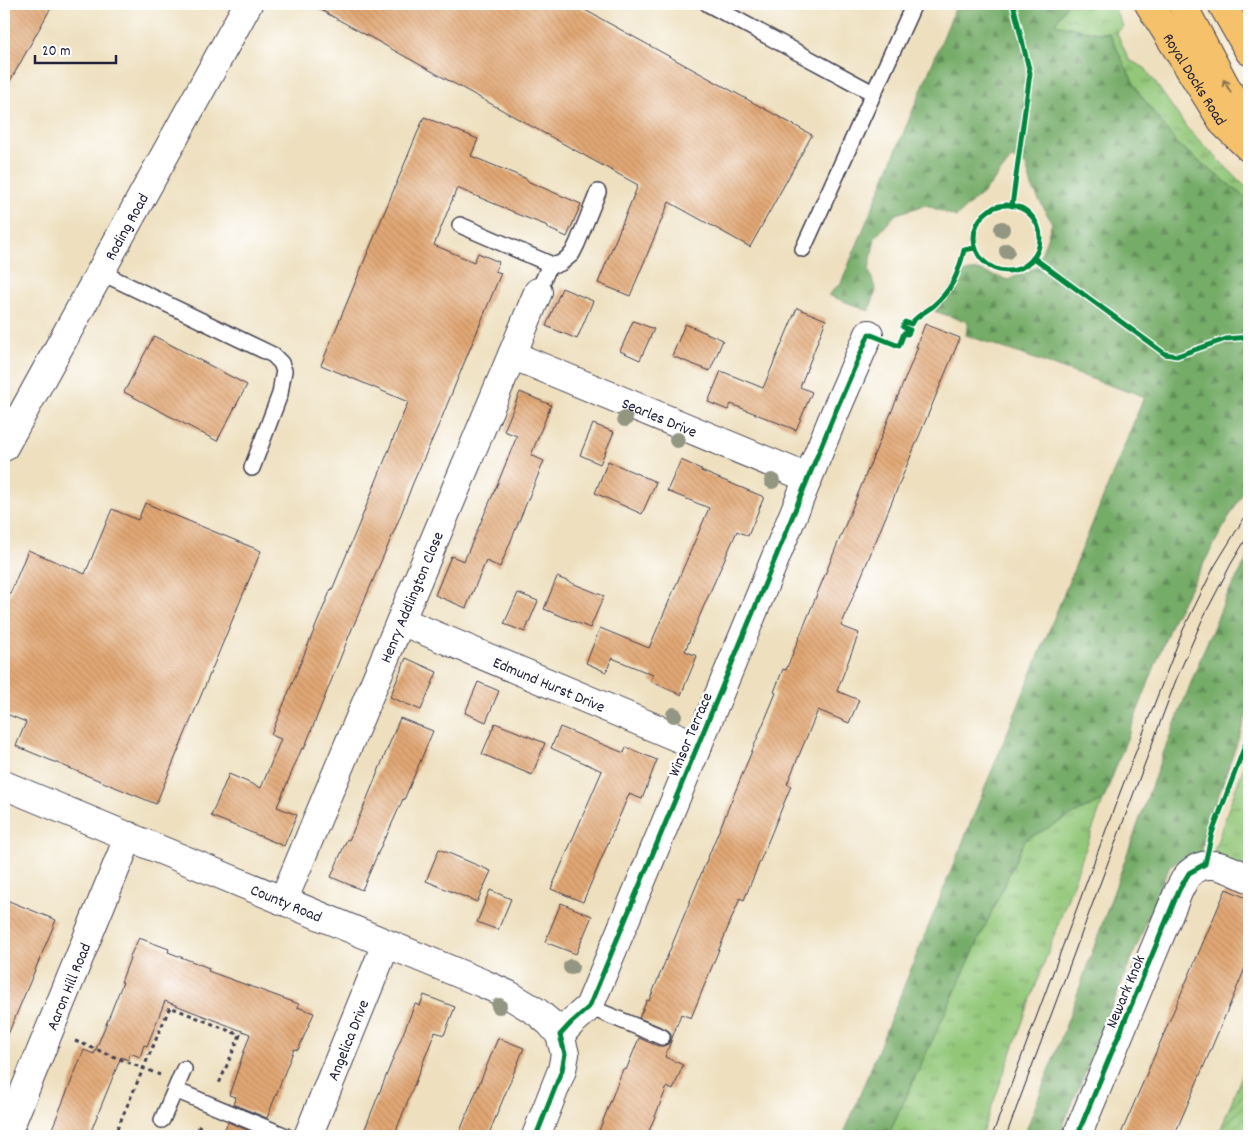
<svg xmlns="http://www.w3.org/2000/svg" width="1253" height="1140" font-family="Dekko,sans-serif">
	<defs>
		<pattern id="grass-tufts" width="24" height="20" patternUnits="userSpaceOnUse" patternTransform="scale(1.25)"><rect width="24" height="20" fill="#92c778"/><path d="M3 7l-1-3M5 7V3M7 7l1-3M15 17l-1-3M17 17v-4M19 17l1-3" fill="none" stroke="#77a164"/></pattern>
		<pattern id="forest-firs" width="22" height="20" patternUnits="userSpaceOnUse" patternTransform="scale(1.25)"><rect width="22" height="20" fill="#75ac68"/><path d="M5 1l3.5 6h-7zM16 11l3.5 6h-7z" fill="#608c57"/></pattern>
		<pattern id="garden-furrows" width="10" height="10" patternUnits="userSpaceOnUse" patternTransform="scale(1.25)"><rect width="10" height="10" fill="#92c778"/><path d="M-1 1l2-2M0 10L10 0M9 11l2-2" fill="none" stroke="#77a164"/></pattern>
		<pattern id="building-back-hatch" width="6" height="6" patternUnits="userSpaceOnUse" patternTransform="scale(1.25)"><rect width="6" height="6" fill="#e1a774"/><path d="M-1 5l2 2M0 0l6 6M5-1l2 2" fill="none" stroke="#c18f65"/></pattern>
	</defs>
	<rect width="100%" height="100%" fill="#fff"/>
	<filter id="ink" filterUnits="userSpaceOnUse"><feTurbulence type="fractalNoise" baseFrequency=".02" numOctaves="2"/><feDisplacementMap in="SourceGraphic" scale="10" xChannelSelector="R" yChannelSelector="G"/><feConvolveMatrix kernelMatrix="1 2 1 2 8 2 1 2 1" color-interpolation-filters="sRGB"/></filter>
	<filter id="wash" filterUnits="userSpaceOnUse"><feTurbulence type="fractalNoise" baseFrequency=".0096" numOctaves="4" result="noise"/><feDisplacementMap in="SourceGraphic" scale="20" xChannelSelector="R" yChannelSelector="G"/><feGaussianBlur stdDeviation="1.12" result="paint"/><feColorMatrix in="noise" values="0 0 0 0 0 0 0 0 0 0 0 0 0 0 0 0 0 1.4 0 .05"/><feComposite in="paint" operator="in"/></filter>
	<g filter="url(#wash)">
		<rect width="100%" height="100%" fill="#eee0bf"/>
		<!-- grass -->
		<path fill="url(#grass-tufts)" stroke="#5a745a" d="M1067 4H1112L1123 26 1117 33 1129 60 1145 68 1187 128 1249 190V200L1177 144 1137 90 1109 33H1097L1054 24Z
			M1249 753V868L1212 857 1230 804Z
			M1103 801 981 1136H888L1025 840 1080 811Z"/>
		<!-- forest -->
		<path fill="url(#forest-firs)" stroke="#4c6752" d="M957 4H1067L1055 24 1097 33H1109L1137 90 1177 144 1249 200V481L1173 619 1103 801 1080 811 1025 840 888 1136H843L1144 397 1131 391 1129 392 966 335 968 322 934 311 965 272 977 270 1008 280 1037 267 1052 223 1032 187 1026 165 1012 158 988 188 956 217 926 205 896 214 875 238 869 270 876 291 869 311 828 295 841 283Z
			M1249 556V710L1245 720 1207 828 1201 853 1170 865 1059 1136H1024L1069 1017 1161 759 1203 652 1226 597Z"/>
		<!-- garden -->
		<path fill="url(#garden-furrows)" stroke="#5a745a" d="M1249 1057V1136H1218Z"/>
		<g id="blocks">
			<!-- building -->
			<path fill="url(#building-back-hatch)" d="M4 4H53L4 92Z
				M310 4H574L812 135 750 247 669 202 630 296 598 283 638 185Z
				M424 117 478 139 471 156 527 179V181L581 204 567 237 547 228 548 226 514 213V212L457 188 434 245 474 262 478 253 499 262 495 271 501 273 440 422 413 483 398 522 349 636 304 749 302 748 277 807 297 815 284 846 211 816 229 774 261 788 281 739 271 735 331 589 332 590 359 524 408 402 321 365Z
				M562 288 593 301 577 339 546 326Z
				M797 308 826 320 800 387 812 392 796 430 731 404 728 410 708 402 721 371 763 388Z
				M633 321 654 329 640 360 620 351Z
				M685 324 723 340 710 371 672 356Z
				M925 324 960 338 907 465 841 626 859 633 837 691 859 700 849 723 818 710 787 784 791 786 744 900 740 898 691 1018 681 1014 665 1057 683 1065 673 1090 667 1087 647 1136H597L623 1069 626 1070 639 1038 658 1046H663L668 1044 671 1040V1035L669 1031 666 1029 639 1018 647 1000 649 1001 706 862 776 693 774 692 783 669 786 670 918 347H916Z
				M154 336 247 385 217 441 124 392Z
				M520 392 551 405 531 455 544 461 500 567 486 561 466 608 435 595 451 556 464 561 497 485 517 436 504 431Z
				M593 424 614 432 600 464 580 455Z
				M681 460 701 469V471L764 497 748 536 737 531 703 608 685 651 697 656 681 695 650 681 653 675 612 658 606 672 586 663 600 628 649 648 709 508 667 491Z
				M608 461 656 482 642 514 595 493Z
				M145 503 261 551 156 804 16 746 26 722 4 713V609L28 550 85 574 112 509 138 520Z
				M557 577 604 596 590 628 544 609Z
				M518 593 538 601 525 632 504 624Z
				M406 658 437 672 421 710 390 697Z
				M478 682 499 691 486 722 465 713Z
				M400 718 433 731 404 800 403 799 386 837H385L362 890 331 877 347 839 349 840 364 806Z
				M495 723 545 743 532 775 482 754Z
				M560 727 624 753 626 747 657 760 642 799 629 794 583 902 551 889 602 771 551 748Z
				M439 849 491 871 477 902 426 881Z
				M1226 889 1249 899V959L1206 1061 1174 1136H1120Z
				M490 890 511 899 498 930 477 922Z
				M4 899 56 920 4 1044Z
				M561 903 592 916 576 954 545 942Z
				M139 938 169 949 168 952 209 968 208 971 299 1004 297 1007 314 1013 298 1050 294 1049 267 1118 233 1104 236 1097 229 1095 250 1034 165 1001 147 1046 144 1045 140 1057 130 1053 128 1060 121 1057 89 1136H49L84 1050 94 1054 123 982H121L130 958H129Z
				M424 995 455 1007 444 1035 435 1032 394 1136H362L415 1004 420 1006Z
				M498 1038 524 1048 488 1136H458Z
				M228 1122 261 1136H222Z"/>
		</g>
	</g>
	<g filter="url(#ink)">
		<use href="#blocks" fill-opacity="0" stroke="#413e4f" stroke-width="1"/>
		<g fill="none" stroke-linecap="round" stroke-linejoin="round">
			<!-- lane casing -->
			<g stroke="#413e4f" stroke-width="18">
				<path id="lane" d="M708 4 873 93
					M460 225 550 264 538 292
					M803 249 914 4
					M550 264 556 265 561 263 572 254 577 244 598 192
					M100 272 273 355 281 363 284 371 282 381 280 394 252 468
					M589 1007 662 1037
					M175 1090 286 1136
					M162 1120 184 1069"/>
			</g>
			<!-- street casing -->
			<g stroke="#413e4f" stroke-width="30">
				<g id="street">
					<path id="s1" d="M512 355 808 478"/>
					<path id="s2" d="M4 447 248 4"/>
					<path id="s3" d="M401 621 698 746"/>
					<path id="s4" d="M4 785 482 983 509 995 537 1012 550 1023 560 1035 565 1054 562 1070 536 1136"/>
					<path id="s5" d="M283 901 512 355 538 292"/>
					<path d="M560 1035 571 1023 589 1007 759 598 834 415 869 334"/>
					<path id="s6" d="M6 1136 129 836"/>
					<path id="s7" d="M308 1136 386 944"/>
					<path d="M1077 1136 1179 890C1182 885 1185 877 1190 873 1209 856 1229 870 1249 878"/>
				</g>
			</g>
			<!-- highway casing -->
			<g stroke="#413e4f" stroke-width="30">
				<g id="highway">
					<path id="s8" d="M1149 4 1224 124 1249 148"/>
					<path d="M1182 4 1249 130"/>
					<path d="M1222 4 1249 51"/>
				</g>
			</g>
			<!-- path -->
			<path stroke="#413e4f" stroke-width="3" stroke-dasharray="4 4" stroke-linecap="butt" d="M75 1041 160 1075
				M114 1136 170 1007 240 1035 218 1086
				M195 1136 201 1123"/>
			<!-- lane -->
			<use href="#lane" stroke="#fff" stroke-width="15"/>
			<!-- street -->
			<use href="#street" stroke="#fff" stroke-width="28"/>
			<!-- highway -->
			<use href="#highway" stroke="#f5c16b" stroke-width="28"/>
			<!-- tram -->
			<path stroke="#22223b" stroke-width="1" d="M992 1136 1119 795 1183 630 1214 567 1249 510
				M1006 1136 1176 680 1203 618 1231 564 1249 534"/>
			<!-- cycleway casing -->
			<g stroke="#fff" stroke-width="8">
				<path id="cycleway" d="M974 238a33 33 0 1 1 66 0a33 33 0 1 1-66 0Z
					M1012 206 1030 73 1013 4
					M1034 258 1165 354 1177 356 1226 339 1249 337
					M536 1136 562 1070 565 1054 560 1035 571 1023 589 1007 759 598 834 415 869 334 899 346 904 333 908 334 910 330 903 327 905 322 911 324C915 317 925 312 932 307 952 290 958 275 964 250L975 248
					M1077 1136 1179 890 1189 873 1205 864 1212 833 1249 735"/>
			</g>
			<!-- cycleway -->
			<use href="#cycleway" stroke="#00873e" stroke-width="5"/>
		</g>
		<!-- trees -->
		<g fill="#939782">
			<circle cx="1002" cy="229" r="8"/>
			<circle cx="1007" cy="251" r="8"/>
			<circle cx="625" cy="419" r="8"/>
			<circle cx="677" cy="440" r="8"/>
			<circle cx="772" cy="481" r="8"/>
			<circle cx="674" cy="715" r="8"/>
			<circle cx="571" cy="967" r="8"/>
			<circle cx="499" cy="1006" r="8"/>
		</g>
		<!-- one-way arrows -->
		<defs><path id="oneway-shaft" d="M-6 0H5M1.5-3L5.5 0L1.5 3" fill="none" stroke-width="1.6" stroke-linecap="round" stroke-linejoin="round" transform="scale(1.25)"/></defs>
		<use stroke="#8c7253" href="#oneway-shaft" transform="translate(1227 86) rotate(-119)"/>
	</g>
	<g text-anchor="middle" stroke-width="5" stroke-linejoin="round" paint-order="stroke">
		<!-- street labels -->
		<g font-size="16" fill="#22223b" stroke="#fff">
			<text dy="6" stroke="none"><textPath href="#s8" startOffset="88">Royal Docks Road</textPath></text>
			<text dy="6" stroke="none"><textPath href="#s2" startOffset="252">Roding Road</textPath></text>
			<text dy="6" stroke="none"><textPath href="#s1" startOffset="160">Searles Drive</textPath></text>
			<text dy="6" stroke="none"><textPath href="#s5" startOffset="330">Henry Addlington Close</textPath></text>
			<text dy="6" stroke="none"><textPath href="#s3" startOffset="161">Edmund Hurst Drive</textPath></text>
			<text transform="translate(689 734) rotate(-67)" y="6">Winsor Terrace</text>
			<text dy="6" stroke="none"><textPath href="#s4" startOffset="306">County Road</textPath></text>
			<text dy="6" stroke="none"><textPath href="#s6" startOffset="162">Aaron Hill Road</textPath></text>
			<text transform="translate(1124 991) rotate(-67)" y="6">Newark Knok</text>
			<text dy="6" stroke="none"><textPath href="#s7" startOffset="104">Angelica Drive</textPath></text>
		</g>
	</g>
	<!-- margin -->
	<rect width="1253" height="1140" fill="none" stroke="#fff" stroke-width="20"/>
	<!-- scale -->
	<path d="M35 55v8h81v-8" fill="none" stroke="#22223b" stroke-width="2.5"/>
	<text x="42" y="55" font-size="15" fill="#22223b" stroke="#ffffff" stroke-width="4" paint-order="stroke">20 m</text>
</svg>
